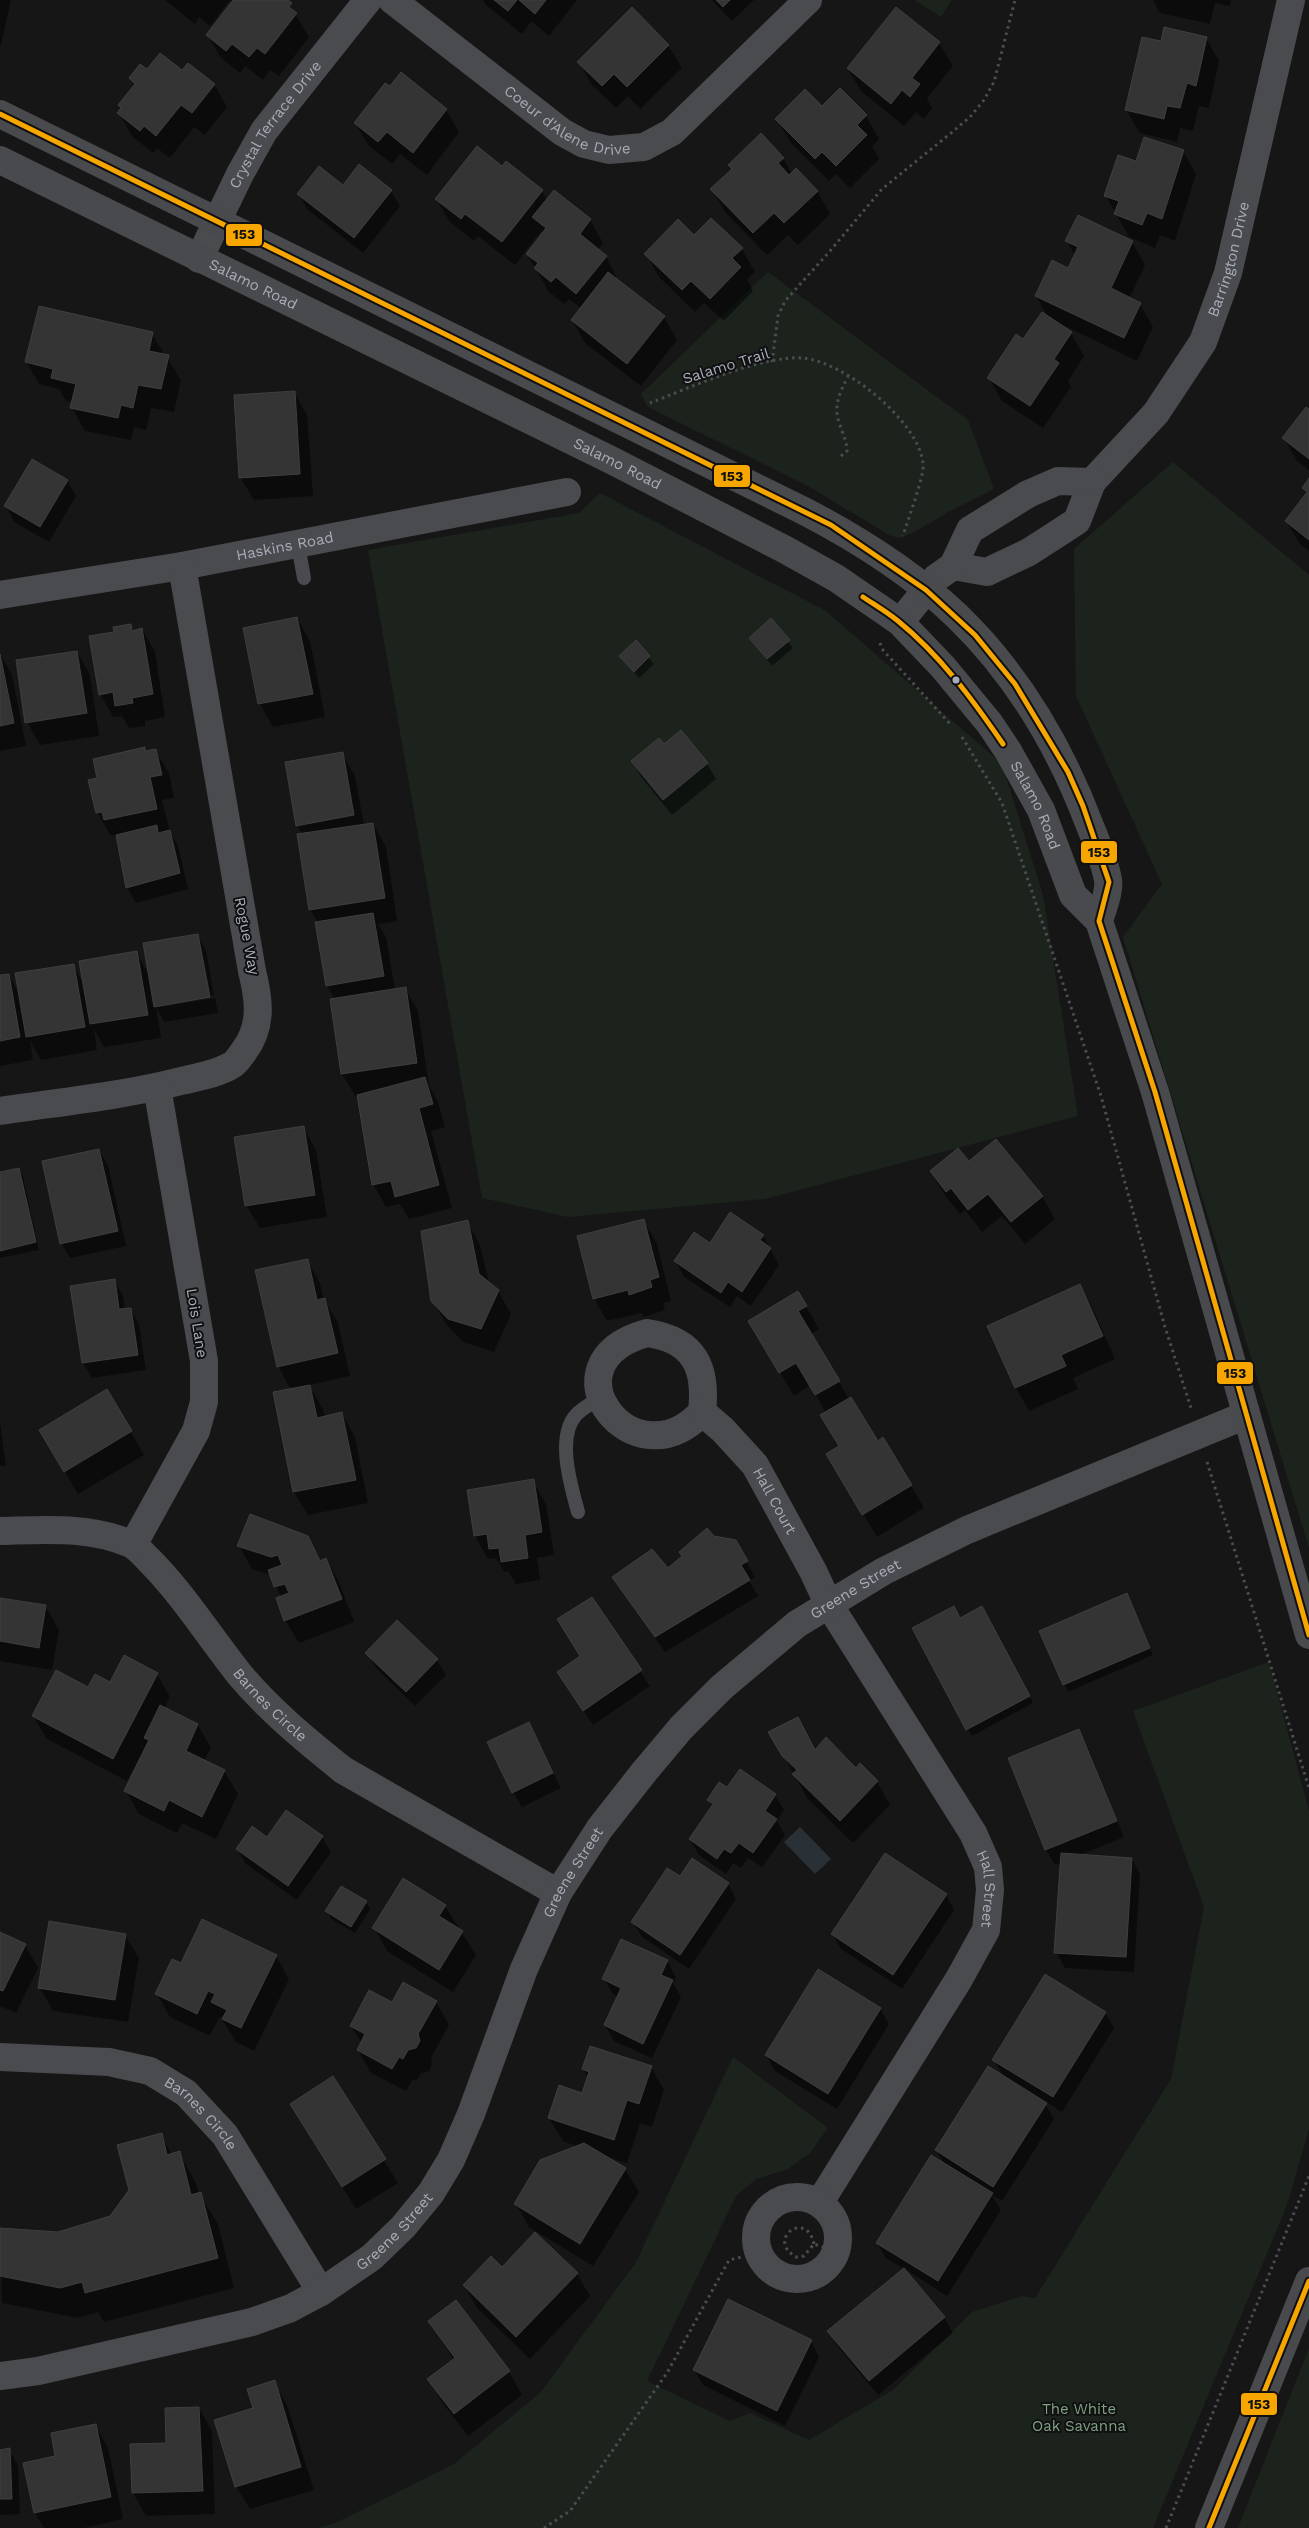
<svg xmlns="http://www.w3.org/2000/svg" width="1309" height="2528" font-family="'Work Sans',sans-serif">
	<rect width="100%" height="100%" fill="#161616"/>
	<!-- green -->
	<path fill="#1c231d" d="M914 0H952L941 17Z
		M768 272 968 420 994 489 948 512 913 533 900 538 891 536 808 486 648 407 641 394Z
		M1173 462 1309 575V1548L1123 937 1162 884 1076 696 1074 549Z
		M600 493 826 611 1002 764 1043 895 1078 1116 765 1199 568 1217 482 1198 368 550 579 513Z
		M1269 1662 1309 1811V2129L1287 2205 1153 2528H319L335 2523 454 2464 540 2393 635 2264 733 2057 828 2128 810 2153 788 2169 756 2179 736 2196 647 2381 730 2421 750 2413 809 2440 893 2390 972 2312 1022 2296 1035 2298 1171 2079 1204 1907 1133 1711Z
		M1309 2348V2528H1238Z"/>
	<!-- water -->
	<path fill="#293137" d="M800 1827 831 1859 815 1874 784 1842Z"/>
	<!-- shadow -->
	<path fill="#0007" d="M0 0H11L1 45H0Z
		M165 0H287L309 37 279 76 270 70 263 80 245 66 240 73 221 58 207 35 232 4 230 0 210 26 199 17 195 24Z
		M483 0H577L549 36 531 21 522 34 486 5Z
		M712 0H754L732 21Z
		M1153 0H1231L1230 6 1215 3 1210 24 1160 13Z
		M896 8 939 43 953 66 927 98 932 108 924 119 916 112 904 126 861 91 848 69Z
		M1206 38 1219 61 1209 108 1199 106 1193 131 1180 128 1177 142 1140 133 1126 110 1162 43Z
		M668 45 682 68 640 109 628 96 616 108 592 85 579 62Z
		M147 71 182 72 214 84 227 107 205 135 194 127 170 158 157 148 153 153 132 136 119 113 122 110 119 106 135 87 130 79Z
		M822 108 866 116 879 139 872 146 879 159 850 188 836 174 829 181 790 142 777 119Z
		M446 110 459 132 427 175 400 154 392 164 369 146 355 123Z
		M1183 151 1196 174 1175 241 1160 235 1155 248 1129 237 1106 196 1137 163Z
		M783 158 792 174 817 191 830 214 798 245 788 235 767 255 725 212 712 189 732 170 730 165Z
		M503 168 542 191 547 201 590 220 603 243 598 250 606 256 618 281 664 317 677 340 641 386 585 343 572 320 581 308 569 299 565 304 549 292 527 254 543 234 541 231 515 265 478 236 474 241 450 222 436 199Z
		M343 187 391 191 400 206 363 253 307 209 299 194Z
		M694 237 742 249 755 272 747 279 753 291 724 321 704 303 695 312 659 277 646 254Z
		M1067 241 1132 242 1145 265 1129 299 1140 304 1153 327 1137 361 1061 324 1071 333 1084 356 1068 381 1071 387 1043 428 1002 401 989 378 1049 319 1036 296 1069 270 1075 256Z
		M152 334 181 380 174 412 151 408 146 430 134 427 131 440 85 431 72 408 73 402 66 401 59 389 39 384 26 361Z
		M294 392 307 415 313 496 254 500 240 477Z
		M1309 411V470L1297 461 1284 438Z
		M1309 480V551L1300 544 1286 521 1307 495 1303 488Z
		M67 481 76 496 49 542 14 522 6 506Z
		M297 618 310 641 325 717 273 727 260 704 244 629Z
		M771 620 793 648 772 666 750 638Z
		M130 625 134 631 142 629 155 652 165 717 145 721V726L129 728 122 716 113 717 100 694 115 633Z
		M635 642 654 664 639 678 621 656Z
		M77 652 90 675 99 736 40 745 27 722Z
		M0 654 12 675 26 746 0 751Z
		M681 732 707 764 716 779 672 815 641 777 632 761 663 746Z
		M144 749 146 752 155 750 169 773 174 798 162 800 170 832 178 846 188 889 136 903 127 887 119 843 114 835H110L97 812 98 779Z
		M342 753 355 776 364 825 373 824 386 847 397 921 378 924 386 937 395 990 405 988 418 1011 429 1086 438 1102 445 1127 431 1131 452 1208 409 1219 400 1204 386 1207 373 1184 358 1096 356 1097 342 1074 335 999 327 986 316 923H318L310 909 303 835 297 825Z
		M198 935 206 951 214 995 159 1005V1007L215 998 218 1013 164 1022 156 1007 161 1038 104 1047 94 1029 97 1050 41 1060 30 1040 33 1060 0 1066V977L9 975 20 995 73 965 84 984 136 952 149 975Z
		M303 1127 316 1150 327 1217 260 1228 246 1205Z
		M99 1150 108 1165 126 1246 70 1258 61 1243Z
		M969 1163 1042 1196 1055 1219 1025 1244 1002 1216 982 1232 965 1210 960 1214 944 1194 931 1172Z
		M18 1169 23 1177 39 1250 0 1258V1174Z
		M644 1221 657 1244 671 1301 663 1303 665 1310 644 1317 642 1313 607 1321 594 1298Z
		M467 1222 480 1245 489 1283 498 1291 511 1314 494 1352 463 1342 446 1324 432 1300Z
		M763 1235 779 1265 751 1306 737 1296 730 1307 684 1277 676 1261 710 1244Z
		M307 1260 320 1283 324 1300 338 1323 350 1376 309 1385 323 1409 325 1417 342 1414 355 1437 368 1503 308 1515 294 1492 275 1393 291 1390 278 1366Z
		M114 1280 123 1296 125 1310 130 1309 139 1324 146 1370 92 1378 83 1363Z
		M1080 1286 1093 1309 1115 1359 1073 1378 1078 1389 1029 1411 1016 1388 989 1326Z
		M806 1306 819 1329 811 1334 849 1399 878 1442 911 1485 924 1508 877 1537 841 1477 840 1447 826 1413 810 1385 794 1396 750 1321Z
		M107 1391 144 1455 78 1494 40 1430Z
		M0 1423 6 1466H0Z
		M533 1481 546 1504 554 1555 537 1558 540 1580 516 1584 508 1571 504 1572 496 1558 488 1559 475 1536 468 1491Z
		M307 1537 321 1562 326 1559 339 1582 354 1622 299 1643 285 1620 281 1597 271 1575 252 1569 239 1546Z
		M714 1537 735 1541 755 1577 749 1581 758 1596 665 1652 613 1578 668 1570Z
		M591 1598 650 1686 593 1725 558 1672 581 1656Z
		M0 1599 46 1607 59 1630 52 1670 0 1661Z
		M1131 1602 1153 1655 1068 1692 1041 1631Z
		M986 1615 1033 1703 972 1736 968 1729 959 1619Z
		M367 1653 437 1660 446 1675 415 1706 376 1668Z
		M157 1674 170 1697 164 1709 198 1725 211 1748 204 1761 224 1771 238 1794 216 1839 182 1823 177 1833 139 1814 126 1791 149 1744 147 1743 127 1781 47 1739 33 1716 89 1689Z
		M528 1724 561 1788 522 1807 513 1792Z
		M1079 1731 1087 1746 1124 1837 1078 1856 1132 1859 1140 1874 1134 1972 1065 1968 1056 1952 1062 1862 1055 1865 1046 1850 1009 1759Z
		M815 1751 877 1782 890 1805 853 1843 807 1798 783 1755Z
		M728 1789 775 1795 784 1810 777 1821 785 1835 762 1867 748 1858 741 1868 733 1863 726 1874 699 1855 690 1839 712 1807 709 1800Z
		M322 1837 331 1852 297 1900 246 1864 237 1849 267 1839Z
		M680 1878 728 1883 736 1899 689 1969 642 1937 633 1922Z
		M946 1894 954 1910 902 1989 841 1949 832 1934Z
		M366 1902 370 1909 355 1933 331 1919 327 1911Z
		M445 1906 476 1955 453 1992 387 1951 374 1928Z
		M0 1933 25 1945 38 1968 16 2013 0 2006Z
		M125 1935 139 1958 128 2022 53 2011 40 1988Z
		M276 1956 289 1979 254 2051 236 2042 220 2016 210 2036 170 2017 157 1994 181 1965Z
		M667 1961 676 1977 673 1983 681 1997 652 2058 614 2041 605 2025 618 1997 613 1994 604 1979Z
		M436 2002 449 2025 431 2058 432 2064 429 2071 421 2073 416 2081 413 2079 406 2091 371 2073 358 2050 362 2044 351 2026 393 2004Z
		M880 2009 889 2024 837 2109 775 2071 766 2055Z
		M1105 2013 1114 2028 1062 2112 1043 2100 1054 2119 1002 2201 992 2195 1001 2210 947 2296 905 2269 944 2318 953 2333 878 2395 838 2347 829 2332 904 2269 886 2258 877 2243 945 2165 936 2150 1004 2077 994 2060Z
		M651 2067 664 2090 652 2127 640 2123 627 2163 603 2156 625 2169 639 2192 593 2266 529 2227 516 2204 579 2147 563 2141 549 2118 583 2095 588 2078 583 2069Z
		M333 2078 398 2183 356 2209 291 2105Z
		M161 2135 172 2155 179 2153 196 2183 199 2194 218 2224 234 2288 104 2322 98 2312 78 2318 2 2303 0 2230 58 2233 111 2217 131 2190Z
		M502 2268 577 2274 590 2296 530 2359 477 2308 464 2285Z
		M456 2302 509 2372 522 2395 468 2436 442 2402 429 2379 454 2360 430 2322Z
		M811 2341 819 2357 785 2426 703 2385 694 2370Z
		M274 2382 287 2405 314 2490 250 2509 236 2486 254 2409Z
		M199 2408 212 2431 215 2514 146 2516 133 2493 131 2446 168 2444Z
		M95 2425 108 2448 123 2519 84 2528H44L35 2513 57 2457Z
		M9 2450 18 2465 20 2514 0 2515V2451Z"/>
	<!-- building -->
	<path fill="#343435" stroke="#3e3f42" d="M233 0H288L292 3 289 7 297 13 265 54 257 48 249 57 232 44 226 51 206 35Z
		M494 0H517L508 11Z
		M519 0H546L535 14Z
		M716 0H730L723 7Z
		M632 7 669 45 627 87 614 74 602 86 577 62Z
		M896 7 940 42 912 78 920 84 910 97 902 90 891 104 847 68Z
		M1164 27 1207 37 1196 86 1187 83 1180 108 1167 106 1164 119 1125 110 1142 37 1161 41Z
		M160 53 182 70 188 63 215 84 192 113 181 105 156 136 144 126 140 131 117 113 121 108 118 105 135 84 129 78 140 64 147 69Z
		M401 72 447 109 413 153 387 132 378 142 354 123 385 83 390 86Z
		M840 88 867 115 857 125 867 135 836 166 822 152 815 159 775 119 805 89 822 106Z
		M761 133 784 158 778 163 789 175 796 168 818 191 784 223 774 213 753 233 710 189 732 169 728 165Z
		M1144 137 1184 150 1162 219 1147 213 1142 225 1114 214 1119 201 1104 196 1118 155 1136 161Z
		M477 146 502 166 506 161 543 190 502 242 465 214 461 219 435 199Z
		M359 164 392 190 354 238 297 194 319 166 343 185Z
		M554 190 591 219 580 234 607 256 576 294 556 277 551 282 534 268 538 263 526 254 546 228 532 217Z
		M1078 215 1133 241 1111 288 1141 303 1124 338 1035 296 1052 260 1068 268 1078 247 1065 241Z
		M711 218 743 248 732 258 741 267 710 299 691 281 682 290 644 254 678 219 694 235Z
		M608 272 665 316 627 364 571 320Z
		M39 306 153 332 149 351 169 355 161 389 138 385 133 408 121 405 118 418 70 408 76 384 51 378 53 369 25 362Z
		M1042 312 1072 332 1054 359 1059 363 1030 406 987 378 1016 334 1023 339Z
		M295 391 300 474 239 478 234 395Z
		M1306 407 1309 409V459L1282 438Z
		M32 459 68 480 40 527 4 506Z
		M1309 478V540L1285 521 1307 492 1302 488Z
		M297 617 313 694 258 704 243 628Z
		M771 618 790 640 767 659 749 638Z
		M131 624 132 631 142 628 153 694 132 698 133 703 115 706 113 692 99 695 89 636 114 632 113 627Z
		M636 640 650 656 634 672 619 656Z
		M77 651 87 713 25 723 16 660Z
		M0 654 14 723 0 726Z
		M681 730 708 763 663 800 631 761 659 738 664 744Z
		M145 747V751L156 749 162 775 150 777 157 809 104 820 102 812 96 813 88 780 97 778 93 759Z
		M343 752 354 815 296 826 285 762Z
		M373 823 385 898 309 910 297 834Z
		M157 825 158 833 170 830 180 873 126 888 116 835Z
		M373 913 384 976 326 986 315 922Z
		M198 934 210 997 154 1007 143 943Z
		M137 951 148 1015 90 1024 79 961Z
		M74 964 85 1027 26 1037 15 973Z
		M9 974 20 1037 0 1041V975Z
		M406 987 417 1063 341 1074 330 999Z
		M425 1077 433 1104 419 1108 439 1185 395 1197 391 1181 372 1185 357 1095Z
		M304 1126 315 1195 245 1206 234 1137Z
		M996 1139 1043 1196 1011 1222 988 1194 968 1210 951 1188 946 1192 930 1171 958 1148 969 1161Z
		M99 1149 118 1231 60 1244 42 1161Z
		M19 1168 36 1242 0 1251V1172Z
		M730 1212 764 1235 760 1240 771 1248 742 1292 728 1282 721 1293 674 1261 694 1232 710 1243Z
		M644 1219 659 1277 650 1280 652 1287 629 1295 628 1290 593 1299 577 1236Z
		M468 1220 479 1274 499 1290 481 1329 448 1319 431 1301 421 1231Z
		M308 1259 317 1300 325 1298 338 1353 277 1367 255 1270Z
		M115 1279 119 1309 131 1308 138 1355 82 1363 70 1286Z
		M1080 1284 1103 1336 1061 1355 1066 1366 1015 1388 987 1326Z
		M798 1291 807 1306 798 1311 840 1381 815 1395 796 1363 779 1373 748 1321Z
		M310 1385 317 1418 342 1412 356 1480 293 1492 273 1392Z
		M107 1389 132 1431 64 1472 39 1430Z
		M851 1397 878 1441 883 1437 912 1485 862 1515 826 1454 839 1446 820 1415Z
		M534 1479 542 1532 525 1535 528 1558 501 1562 499 1548 489 1549 487 1534 474 1536 467 1490Z
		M250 1514 308 1536 320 1561 326 1558 342 1599 284 1621 276 1598 289 1593 285 1584 274 1587 268 1570 282 1565 278 1555 271 1557 237 1546Z
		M707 1528 714 1536 736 1540 748 1561 741 1565 750 1580 655 1637 612 1577 652 1549 668 1568 682 1556 679 1552Z
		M1127 1593 1150 1648 1063 1685 1039 1631Z
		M592 1597 642 1670 583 1711 557 1672 580 1656 557 1619Z
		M0 1598 46 1605 39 1648 0 1641Z
		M954 1606 960 1618 982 1606 1030 1696 966 1730 912 1628Z
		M397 1620 438 1659 406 1692 365 1653Z
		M124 1655 158 1673 113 1759 32 1716 56 1670 88 1687 95 1674 110 1682Z
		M160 1705 198 1724 186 1751 225 1770 202 1817 169 1800 164 1811 124 1791 149 1740 144 1738Z
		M798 1717 815 1750 826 1737 856 1768 860 1763 878 1781 840 1821 792 1774 797 1770 782 1756 768 1732Z
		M529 1722 553 1773 512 1793 487 1742Z
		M1079 1729 1117 1821 1045 1850 1008 1758Z
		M740 1769 776 1794 765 1811 777 1819 753 1853 739 1843 731 1853 724 1849 717 1859 689 1839 713 1804 707 1800 719 1782 727 1787Z
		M286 1810 323 1836 288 1886 236 1849 252 1826 267 1837Z
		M885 1853 947 1894 893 1975 831 1934Z
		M1061 1853 1132 1858 1126 1957 1054 1953Z
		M692 1858 729 1883 680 1955 631 1922 667 1868 680 1876Z
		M403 1878 446 1905 439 1916 463 1931 439 1970 372 1928Z
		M341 1886 367 1901 351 1927 325 1911Z
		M202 1919 277 1955 241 2028 222 2019 227 2010 211 2002 215 1994 208 1991 197 2014 155 1994 172 1959 181 1963Z
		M49 1921 126 1934 115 2000 38 1988Z
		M0 1932 26 1944 3 1991 0 1990Z
		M621 1939 668 1960 661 1975 673 1980 643 2044 604 2025 621 1988 602 1979Z
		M818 1969 881 2008 828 2094 765 2055Z
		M1045 1974 1106 2012 1053 2097 992 2060Z
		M403 1982 437 2001 418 2034 420 2041 416 2048 408 2050 403 2059 399 2057 392 2069 357 2050 365 2034 350 2026 369 1990 392 2002Z
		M590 2046 652 2066 639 2104 627 2100 614 2140 548 2118 559 2085 582 2093 589 2072 582 2069Z
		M988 2066 1047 2103 993 2187 935 2150Z
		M333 2076 386 2159 342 2187 290 2104Z
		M162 2133 167 2155 180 2151 191 2195 201 2192 218 2258 85 2293 82 2282 60 2288 0 2276V2228L58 2232 110 2216 129 2190 117 2145Z
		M584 2143 626 2168 580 2244 514 2204 540 2160Z
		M931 2155 993 2193 938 2281 876 2243Z
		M535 2232 578 2273 516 2337 463 2285 491 2256 502 2267Z
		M904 2268 945 2317 869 2381 827 2331Z
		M728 2299 812 2340 777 2411 693 2370Z
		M456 2300 510 2371 454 2414 427 2379 455 2358 428 2321Z
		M275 2380 301 2467 235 2487 214 2420 253 2408 247 2389Z
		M199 2407 203 2491 132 2493 130 2444 166 2443 165 2408Z
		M96 2424 111 2497 34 2513 23 2463 55 2456 51 2433Z
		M10 2448 12 2499H0V2450Z"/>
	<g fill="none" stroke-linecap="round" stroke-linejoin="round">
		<!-- path -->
		<path stroke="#4c4d51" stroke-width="3" stroke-dasharray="2.5 4" stroke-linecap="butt" d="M772 362 778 316 785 301 830 251 882 189 951 133 970 117 984 100 994 82 1015 0
			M650 403C689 388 762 355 803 358 844 362 918 420 923 463 925 476 907 521 903 536
			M841 456 847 451C847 441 843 435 840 425 833 408 839 393 848 377
			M880 643 882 649 951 725
			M962 737 1002 803 1101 1096 1165 1327 1191 1408
			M1207 1462 1309 1788
			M814 2244C807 2209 765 2239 796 2257L804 2256 814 2244 837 2252
			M544 2528 570 2511 667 2373 729 2260 742 2257
			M1166 2528 1309 2176"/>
		<!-- lane -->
		<path stroke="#4a4b4f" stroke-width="14" d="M298 545 304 578
			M578 1512C571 1486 556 1437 576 1415 582 1408 593 1403 601 1397"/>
		<!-- street -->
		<g stroke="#4a4b4f" stroke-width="28">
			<path id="s1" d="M392 0 562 132 584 144 609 150 644 147 672 132 808 0"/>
			<path id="s2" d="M199 259 240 174 264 131 368 0"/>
			<path id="s3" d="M953 566 987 572 1029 552 1077 521 1092 482 1156 413 1203 342 1228 273 1291 0"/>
			<path id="s4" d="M0 595 182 566 567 492"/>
			<path d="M900 622 936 578 953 566 970 530 1028 494 1058 481 1092 482"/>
			<path d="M0 1111C60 1102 122 1096 181 1081 198 1077 217 1074 232 1065 237 1062 241 1055 244 1051 263 1026 259 999 252 971L182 566"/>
			<path d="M647 1333C695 1340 707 1368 702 1412 634 1486 539 1363 647 1333Z"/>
			<path id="s5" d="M702 1412 723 1430 755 1465 813 1571 828 1603 973 1833 988 1867 990 1890 986 1930 959 1979 820 2202"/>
			<path id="s6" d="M0 1531C45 1530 89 1526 131 1544 137 1547 143 1554 148 1559 183 1594 209 1636 240 1675 270 1711 307 1741 343 1770L558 1893"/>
			<path d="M133 1545 196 1431 204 1402V1361L157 1087"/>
			<path id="s7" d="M0 2057 109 2062 150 2071 186 2093 225 2135 321 2292"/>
			<circle cx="797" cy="2238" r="41"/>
			<path id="s8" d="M0 2376 38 2371 252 2322 291 2308 321 2292 372 2257 403 2227 431 2193 451 2160 471 2114 524 1969 558 1893 600 1828 644 1772 681 1728 722 1687 797 1624 884 1571 967 1530 1246 1415"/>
		</g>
		<!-- secondary -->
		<g stroke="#494a4d" stroke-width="28">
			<path d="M0 114 804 511C858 539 913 574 957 616 1017 674 1061 749 1090 826 1097 843 1105 862 1108 880 1110 892 1102 910 1099 921"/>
			<path id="s9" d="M0 160 613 461 784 549 836 578 900 622 943 667 990 724 1008 751 1041 810 1073 895 1099 921 1155 1092 1309 1635"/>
			<path d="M1209 2528 1309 2281"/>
		</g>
		<!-- bus-1 casing -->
		<g stroke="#101012" stroke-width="9">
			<path id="bus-1" d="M0 114 831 525 926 590 975 635 1015 684 1068 772 1083 806 1109 882 1099 921 1155 1092 1309 1635
				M863 597C875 605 887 612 898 621 940 655 973 700 1003 744
				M1209 2528 1309 2281"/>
		</g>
		<!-- bus-1 -->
		<use href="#bus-1" stroke="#f7a600" stroke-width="5"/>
	</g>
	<!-- markers -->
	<circle fill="#a7adb7" stroke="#101012" stroke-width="2" cx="956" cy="680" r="4.5"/>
	<g text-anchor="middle" stroke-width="4" stroke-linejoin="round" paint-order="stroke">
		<!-- street labels -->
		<g font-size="15" fill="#a7adb7" stroke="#101012">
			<text dy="5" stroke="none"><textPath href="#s1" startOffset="216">Coeur d'Alene Drive</textPath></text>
			<text dy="5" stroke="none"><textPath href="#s2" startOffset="155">Crystal Terrace Drive</textPath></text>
			<text dy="5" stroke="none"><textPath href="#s3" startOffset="446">Barrington Drive</textPath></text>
			<text dy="5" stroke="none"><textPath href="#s9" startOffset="282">Salamo Road</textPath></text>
			<text transform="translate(726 366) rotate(-17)" y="5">Salamo Trail</text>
			<text dy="5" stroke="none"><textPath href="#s9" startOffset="688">Salamo Road</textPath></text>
			<text dy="5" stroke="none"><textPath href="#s4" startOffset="289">Haskins Road</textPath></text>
			<text dy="5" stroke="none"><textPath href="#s9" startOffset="1242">Salamo Road</textPath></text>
			<text transform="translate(247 936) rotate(79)" y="5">Rogue Way</text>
			<text transform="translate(197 1323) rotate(81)" y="5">Lois Lane</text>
			<text dy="5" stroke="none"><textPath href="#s5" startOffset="116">Hall Court</textPath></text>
			<text dy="5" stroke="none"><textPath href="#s8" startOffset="1239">Greene Street</textPath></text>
			<text dy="5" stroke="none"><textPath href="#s6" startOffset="346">Barnes Circle</textPath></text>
			<text dy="5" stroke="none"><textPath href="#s8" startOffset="834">Greene Street</textPath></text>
			<text dy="5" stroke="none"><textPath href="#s5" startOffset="562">Hall Street</textPath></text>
			<text dy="5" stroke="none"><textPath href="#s7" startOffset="218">Barnes Circle</textPath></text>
			<text dy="5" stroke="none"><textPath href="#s8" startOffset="429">Greene Street</textPath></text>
		</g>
		<!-- park labels -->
		<g font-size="15" fill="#7ea17f" stroke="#101012">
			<text x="1079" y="2414">The White<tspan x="1079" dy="17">Oak Savanna</tspan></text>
		</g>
	</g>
	<g stroke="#101012" stroke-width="2">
		<rect x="225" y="223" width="38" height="24" rx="5" fill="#f7a600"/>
		<rect x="713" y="464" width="38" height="24" rx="5" fill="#f7a600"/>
		<rect x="1080" y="840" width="38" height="24" rx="5" fill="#f7a600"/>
		<rect x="1216" y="1361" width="38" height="24" rx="5" fill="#f7a600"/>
		<rect x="1240" y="2392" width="38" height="24" rx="5" fill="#f7a600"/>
	</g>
	<g font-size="14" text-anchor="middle" font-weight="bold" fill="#111">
		<text x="244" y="239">153</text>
		<text x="732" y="481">153</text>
		<text x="1099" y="857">153</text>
		<text x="1235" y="1378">153</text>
		<text x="1259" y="2409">153</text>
	</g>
</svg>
